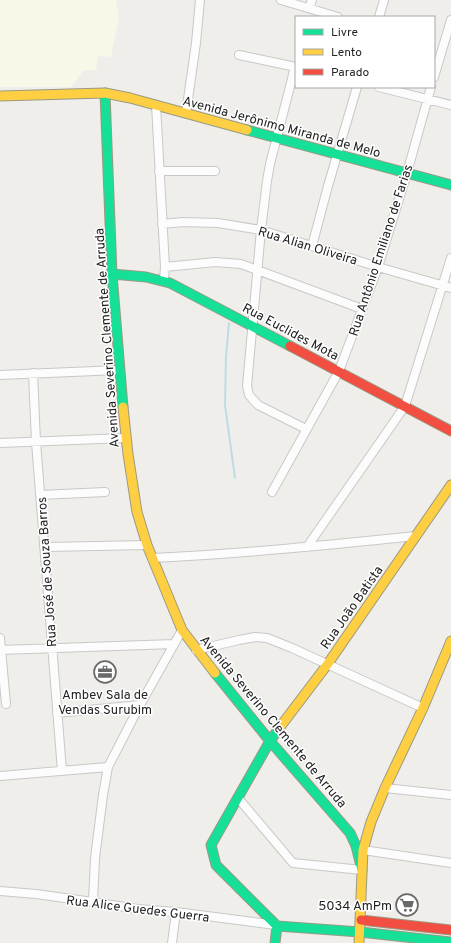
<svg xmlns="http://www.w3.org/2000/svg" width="451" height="943" font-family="Overpass,sans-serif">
	<rect width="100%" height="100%" fill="#f0eeeb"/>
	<!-- education -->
	<path fill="#f8f7e8" d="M0 0H116L119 18 111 57 98 56 96 70H84L71 87H0Z"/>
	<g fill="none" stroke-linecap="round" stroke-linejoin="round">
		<!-- stream -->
		<path stroke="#bfdbe3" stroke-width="2" d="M229 323 226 357 225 405 235 478"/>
		<!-- street casing -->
		<g stroke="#c9c8c7" stroke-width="10">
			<path id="street" d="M281 0 338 17
				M309 8 312 0
				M379 17 384 0
				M239 55 296 67
				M295 67 270 164 267 181 261 230 247 386 249 395 258 405 306 429
				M434 77 451 20
				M379 87 451 105
				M156 105 165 267 164 280
				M186 113 196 43 200 0
				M159 171H215
				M162 224 183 222 218 223 261 230 378 267 451 288
				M312 246 328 186 357 87
				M165 267 215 262 241 264 362 309
				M33 373 36 442 62 771
				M0 375 119 370
				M0 443 125 438
				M272 492 339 371 378 267 407 173 431 87
				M40 495 105 492
				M44 547 147 545
				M307 547 405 406 451 258
				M152 558C240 554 328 545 416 536
				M0 638 6 704
				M0 650 174 644
				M196 650 239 640 255 637 267 638 292 648 423 708
				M57 713 140 705
				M0 776 108 767
				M385 788 451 795
				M238 798 293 863 362 870
				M363 850 451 863
				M0 891 36 894 93 902 138 909 176 912 276 925
				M93 902 95 858 103 795 108 767 140 705 182 630
				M172 943 176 912"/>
		</g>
		<!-- fast casing -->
		<g stroke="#999a82" stroke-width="11">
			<path id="fast" d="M105 93 112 274 123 407
				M247 130 451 185
				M112 274 146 277 170 283 290 346
				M215 673 270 741 350 833 356 846 362 870
				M280 727 270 741 211 845 216 865 277 926 360 932 451 942
				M275 943 277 926"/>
		</g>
		<!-- slow casing -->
		<g stroke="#999a82" stroke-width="11">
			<path id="slow" d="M0 96 105 93 130 98 247 130
				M123 407 128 454 137 512 147 545 182 630 215 673
				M280 727 327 665 451 485
				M359 943 363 850 371 822 385 788 423 708 451 641"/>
		</g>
		<!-- jam casing -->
		<g stroke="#999a82" stroke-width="11">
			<path id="jam" d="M290 346 451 431
				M361 920 451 930"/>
		</g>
		<!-- street -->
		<use href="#street" stroke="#fdfcfc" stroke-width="8"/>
		<!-- fast -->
		<use href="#fast" stroke="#16e098" stroke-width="9"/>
		<!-- slow -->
		<use href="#slow" stroke="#ffcf43" stroke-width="9"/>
		<!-- jam -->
		<use href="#jam" stroke="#f24e42" stroke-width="9"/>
	</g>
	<!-- icons -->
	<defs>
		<g id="office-ring" transform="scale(1.15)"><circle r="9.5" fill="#fff" stroke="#6a6968" stroke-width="1.5"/><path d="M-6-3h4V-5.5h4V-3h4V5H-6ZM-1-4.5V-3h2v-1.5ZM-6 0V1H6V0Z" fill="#6a6968"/></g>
		<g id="supermarket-ring" transform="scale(1.15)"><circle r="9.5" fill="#fff" stroke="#6a6968" stroke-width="1.5"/><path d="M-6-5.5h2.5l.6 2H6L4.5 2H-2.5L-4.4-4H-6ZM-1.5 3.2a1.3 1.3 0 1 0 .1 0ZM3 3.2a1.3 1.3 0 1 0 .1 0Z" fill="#6a6968"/></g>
	</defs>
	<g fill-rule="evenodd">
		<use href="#office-ring" x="105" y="672"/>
		<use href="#supermarket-ring" x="407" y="905"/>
	</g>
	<g text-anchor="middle" stroke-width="3" stroke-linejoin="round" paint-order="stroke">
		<!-- street labels -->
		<g font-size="13" fill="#222" stroke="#fff">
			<text transform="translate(282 126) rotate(15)" y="5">Avenida Jerônimo Miranda de Melo</text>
			<text transform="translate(308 245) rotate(17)" y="5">Rua Alian Oliveira</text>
			<text transform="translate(380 250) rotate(-72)" y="5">Rua Antônio Emiliano de Farias</text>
			<text transform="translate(291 331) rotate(28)" y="5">Rua Euclides Mota</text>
			<text transform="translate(106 338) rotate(-94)" y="5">Avenida Severino Clemente de Arruda</text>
			<text transform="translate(46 572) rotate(-94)" y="5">Rua José de Souza Barros</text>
			<text transform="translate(351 607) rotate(-55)" y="5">Rua João Batista</text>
			<text transform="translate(274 721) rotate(50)" y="5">Avenida Severino Clemente de Arruda</text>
			<text transform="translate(138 908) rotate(7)" y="5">Rua Alice Guedes Guerra</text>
		</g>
		<!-- poi labels -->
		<g font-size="13" fill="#222" stroke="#fff">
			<text x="105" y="699">Ambev Sala de<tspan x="105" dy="15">Vendas Surubim</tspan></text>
			<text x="392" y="910" text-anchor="end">5034 AmPm</text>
		</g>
	</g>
	<!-- legend -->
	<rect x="295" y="16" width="140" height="72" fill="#ffffff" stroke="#a7a7a7"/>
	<rect x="303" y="29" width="20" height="6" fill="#16e098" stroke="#a7a7a7"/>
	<text x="331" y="36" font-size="12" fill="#222222">Livre</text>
	<rect x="303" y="49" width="20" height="6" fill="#ffcf43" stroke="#a7a7a7"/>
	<text x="331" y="56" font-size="12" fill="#222222">Lento</text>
	<rect x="303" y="69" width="20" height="6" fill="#f24e42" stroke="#a7a7a7"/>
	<text x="331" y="76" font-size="12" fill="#222222">Parado</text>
</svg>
